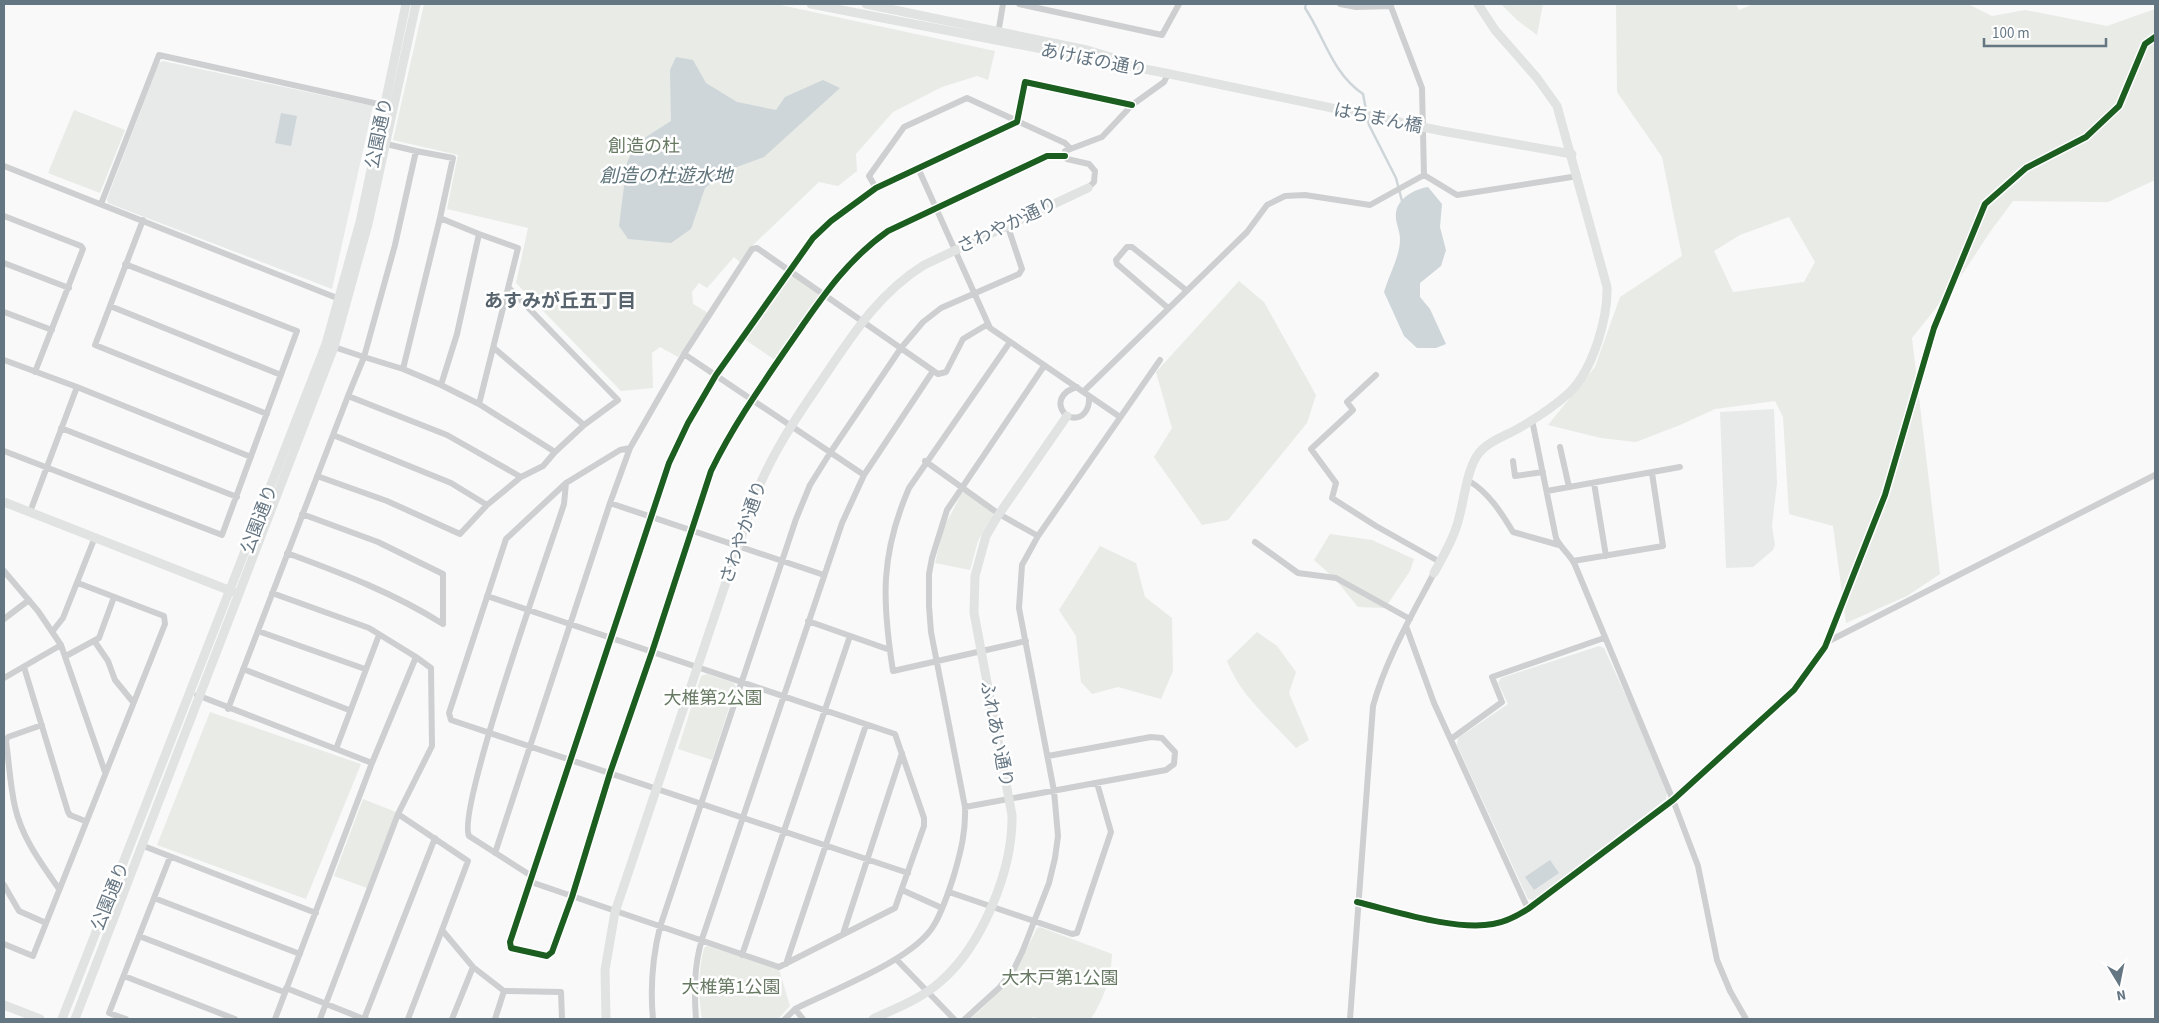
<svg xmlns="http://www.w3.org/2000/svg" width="2159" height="1023" font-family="'Source Sans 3','Noto Sans JP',sans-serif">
	<rect width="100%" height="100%" fill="#f9f9f9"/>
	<!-- built -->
	<path fill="#e8e9e9" d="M163 61 373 106 332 289 108 203 107 199 159 63Z
		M1774 409 1777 483 1772 526 1775 545 1773 550 1753 567 1726 568 1720 412Z
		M1599 646 1604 648 1639 724 1667 793 1666 799 1533 900 1528 899 1457 745 1458 738 1508 704 1498 683 1501 678Z"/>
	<!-- green -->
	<path fill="#e8ebe6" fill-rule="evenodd" d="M424 4H776L995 51 988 80 977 76 942 87 893 112 856 154 857 171 838 186 819 182 752 246 741 263 734 257 707 288 699 283 692 292 693 304 708 313 678 357 660 347 652 353 653 388 621 391 516 283 528 228 447 209 458 155 393 140Z
		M1501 4H1543L1537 35 1517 20Z
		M1616 4H1736L1739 10 1754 4H1968L1992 16 2025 10 2107 26 2155 9V180L2108 202 2013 201 1990 232 1959 279 1912 338 1940 574 1907 596 1846 623 1833 526 1789 514 1783 417 1775 401 1715 409 1680 425 1636 442 1601 438 1548 425 1595 367 1620 297 1682 256 1662 157 1617 92ZM1789 217 1815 262 1804 282 1733 292 1714 251 1740 235Z
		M74 110 125 130 100 193 48 173Z
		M794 276 818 292 819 298 775 360 744 339 787 277Z
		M1239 281 1264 302 1316 395 1307 423 1228 520 1202 525 1154 457 1172 428 1156 372Z
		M962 493H966L992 510 993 515 978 541 970 570 935 563 944 527Z
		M1330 534 1372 540 1414 559 1410 571 1385 608 1358 607 1335 579 1314 560Z
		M1100 546 1136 563 1145 597 1172 618 1173 671 1161 699 1118 687 1092 694 1081 682 1076 636 1059 610Z
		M1257 632 1277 646 1296 672 1289 693 1309 740 1296 748C1271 720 1241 697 1227 661Z
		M707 674 734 683 736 687 712 760 678 749 701 676Z
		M210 712 361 764 306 899 157 845Z
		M363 799 396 812 367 888 334 876Z
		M1040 927 1112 954C1111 979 1104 998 1091 1019H1040L1033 1017 1031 1019H970C1003 992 1019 966 1037 928Z
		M707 946 779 969 790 1006 778 1019H702C698 994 698 973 704 948Z"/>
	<!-- water -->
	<path fill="#ced6d9" d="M676 57 693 60 706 83 737 102 776 110 785 97 823 80 840 88 764 157 726 171 705 188 691 229 671 243 628 239 619 226 627 163 635 144 671 121 670 70Z
		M281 113 297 116 291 146 275 143Z
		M1428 187 1442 204 1440 227 1446 250 1441 266 1420 283V297L1430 309 1446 344 1436 348H1417L1404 336 1384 292C1389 274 1400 257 1400 239 1400 232 1397 226 1396 219 1394 200 1412 190 1428 187Z
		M1550 860 1559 873 1534 890 1525 877Z"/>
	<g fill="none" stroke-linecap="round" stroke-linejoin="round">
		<!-- stream -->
		<path stroke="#ced6d9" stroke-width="2.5" d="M1306 4 1305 8C1325 38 1332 73 1363 94L1369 125 1396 178 1402 201"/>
		<!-- street -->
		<path stroke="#cecfd0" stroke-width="6" d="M1019 4 1162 35 1179 4
			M1340 4 1356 7 1391 6
			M998 34 1003 4
			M416 151 453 158 440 218 403 369 364 357 348 396 447 435 521 477 543 466 555 452
			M1065 156H1047L888 231C844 262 819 302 789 345 761 386 733 426 711 471L652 652 610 773 572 897 552 952 547 956 511 948 510 942 669 463 688 423 716 375 813 238 831 221 876 188 1017 122 1025 82 1132 105
			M4 166 342 300
			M918 168 990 328 1120 417
			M1424 175 1457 195 1578 176
			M876 188 869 176 904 127 967 98 1065 143 1070 148
			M1088 188 1094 182 1095 171 1089 164 1067 159 1065 151 1102 137 1132 105 1164 82 1168 74
			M101 204 159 55 387 106
			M4 216 81 246 83 249 35 372
			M143 220 95 345 267 414
			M4 263 69 288
			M110 306 281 375
			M1168 308 1117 264 1116 260 1127 247H1132L1186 290
			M4 312 52 330
			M1010 342 909 488C880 555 882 601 893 671L1026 641
			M334 347 364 357 395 245 416 151 382 143
			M494 348 584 425 618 400 509 288
			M684 354 864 475
			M4 360 77 387
			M403 369 441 385 457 334 479 234 440 218
			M1376 375 1347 402 1353 410 1311 449 1336 483 1332 498 1376 526 1440 562
			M441 385 479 404 518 248 479 234
			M1077 387C1062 391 1054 404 1067 416 1082 422 1090 410 1089 396
			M1083 392 1247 232 1267 205 1285 196 1305 195 1370 205 1424 175 1422 88 1390 4
			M348 396 333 435 451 483 487 505 521 477
			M479 404 555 452 584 425
			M1532 420 1556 538C1561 549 1570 554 1575 565L1673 800 1698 866 1717 960 1730 991 1746 1019
			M61 428 237 497
			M1560 447 1569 487
			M630 448 620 450 566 483 506 539 449 713 451 720 908 873
			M4 451 222 535 297 331 125 264
			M925 461 999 514 1038 536
			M1513 461 1515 476 1543 472
			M317 476 387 501 460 534 487 505
			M1469 481C1488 492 1501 512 1513 532L1559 545
			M1594 483 1606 556
			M1547 491 1680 467
			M610 503 824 575
			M30 512 77 387 251 457
			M302 514 378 542 443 574V624
			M1255 542 1298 573 1336 578 1410 619
			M287 553C341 573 394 593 443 624
			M1573 561 1663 546 1652 473
			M4 571 38 611 61 645 105 772
			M272 593 369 628 416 657 372 763 336 749
			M487 596 895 734 924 818V826L895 908 779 967 531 882
			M4 619 29 600
			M808 621 890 650
			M1406 626 1434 703 1528 909
			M258 631 365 669
			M52 632 63 618 95 537
			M95 642 108 661 115 680 133 702
			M1827 642 2155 475
			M66 656 99 638 114 597
			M24 667 68 812 70 815 85 821
			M243 669 349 710
			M4 678 61 645
			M197 695 336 749 379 635
			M228 709 333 435
			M42 725 8 737 6 741C9 762 10 785 15 807 22 838 41 863 59 889
			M1451 739 1502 702 1492 677 1604 638
			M965 807 1166 770 1174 764 1175 752 1162 738 1151 737 1048 756
			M398 814 468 861 442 930 473 967 504 991 561 992 562 1019
			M141 845 316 913
			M495 853 610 503 630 448 684 354 752 249 757 248 938 374 946 372 963 339 988 324
			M533 877 469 836C456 810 550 548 564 504L566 483
			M4 885 19 911 46 923
			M902 890 942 908
			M949 892 1072 934 1077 933 1111 832 1097 783
			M154 898 300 954
			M1357 902C1395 911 1455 931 1493 924 1506 922 1517 916 1528 909L1673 800 1794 690 1825 647 1885 495 1934 328 1985 204 2026 168 2086 137 2119 106 2145 44 2155 37
			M843 934 902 753
			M139 936 284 992
			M4 944 33 956 165 624 164 616 78 583
			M742 955 850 636
			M896 959 954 1019
			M786 964 866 725
			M124 976 235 1019
			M286 988 364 1019
			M795 1009 803 1019
			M126 1019 109 1013 170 857
			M275 1019 372 763
			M320 1019 398 814 432 746 431 668 416 657
			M366 1019H364L435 838
			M408 1019 442 930
			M452 1019 473 967
			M495 1019 504 991
			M653 1019C650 987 652 959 660 927L796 519 810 485 830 453 901 348 923 322 941 308 1019 274 1022 269 1007 224
			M696 1019C694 991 694 966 702 939L842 523 864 475 933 371
			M785 1019 795 1009C832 990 914 960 934 925 943 910 949 891 954 875 961 851 966 831 965 807L931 632 929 606V574L932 558 947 510 1044 366
			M965 1019 999 988 1014 969 1023 950 1049 883 1055 858 1058 836 1054 791 1019 608 1022 565 1038 536 1160 360
			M1350 1019 1373 706C1386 659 1411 617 1434 573"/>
		<!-- secondary -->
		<path stroke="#e1e2e2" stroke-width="9" d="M811 4 1165 73 1442 131 1572 154
			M866 4 1087 50 1127 62
			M4 502 236 593
			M1434 573C1442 558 1452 542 1457 525 1464 504 1466 469 1479 453 1488 441 1508 435 1521 427 1538 417 1556 405 1570 392 1593 369 1608 318 1607 287L1557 106 1537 78 1495 30 1478 4
			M4 1005 40 1019
			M62 1019 326 344 360 222 406 4
			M75 1019 334 347 368 224 416 4
			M606 1019 605 970 615 912 754 499C772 452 796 418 824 377 853 334 879 293 924 265L1088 188
			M873 1019C896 1008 921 999 940 982 982 946 1013 870 1012 815L974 613 975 576 986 536 997 517 1067 416"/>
		<!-- cycleway casing -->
		<g stroke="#fff" stroke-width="9">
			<path id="cycleway" d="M1065 156H1047L888 231C844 262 819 302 789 345 761 386 733 426 711 471L652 652 610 773 572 897 552 952 547 956 511 948 510 942 669 463 688 423 716 375 813 238 831 221 876 188 1017 122 1025 82 1132 105
				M1357 902C1395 911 1455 931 1493 924 1506 922 1517 916 1528 909L1673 800 1794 690 1825 647 1885 495 1934 328 1985 204 2026 168 2086 137 2119 106 2145 44 2155 37"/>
		</g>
		<!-- cycleway -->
		<use href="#cycleway" stroke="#1b5e20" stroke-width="6"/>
	</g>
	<g text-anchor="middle" stroke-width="5" stroke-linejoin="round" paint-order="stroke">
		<!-- street labels -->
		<g font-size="18" fill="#657683" stroke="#fff">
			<text transform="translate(1094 60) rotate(11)" y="6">あけぼの通り</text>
			<text transform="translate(1378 118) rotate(11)" y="6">はちまん橋</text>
			<text transform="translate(379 133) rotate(-78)" y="6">公園通り</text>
			<text transform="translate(1007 225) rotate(-25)" y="6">さわやか通り</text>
			<text transform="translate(259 519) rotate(-69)" y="6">公園通り</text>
			<text transform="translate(743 532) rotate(-71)" y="6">さわやか通り</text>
			<text transform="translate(997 734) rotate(79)" y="6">ふれあい通り</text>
			<text transform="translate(110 896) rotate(-68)" y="6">公園通り</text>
		</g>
		<!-- park labels -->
		<g font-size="18" fill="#687a64" stroke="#fff">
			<text x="644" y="152">創造の杜</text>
			<text x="713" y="704">大椎第2公園</text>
			<text x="1060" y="984">大木戸第1公園</text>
			<text x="731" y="993">大椎第1公園</text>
		</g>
		<!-- water labels -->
		<g font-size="19" font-style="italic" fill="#60757c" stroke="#fff">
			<text x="666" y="182">創造の杜遊水地</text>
		</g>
		<!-- neighbourhood labels -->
		<g font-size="19" font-weight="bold" fill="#57646e" stroke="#fff">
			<text x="560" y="307">あすみが丘五丁目</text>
		</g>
	</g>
	<!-- border -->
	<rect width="2159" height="1023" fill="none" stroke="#657683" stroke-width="10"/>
	<!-- north arrow -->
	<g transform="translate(2119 983) rotate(170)" stroke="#ffffff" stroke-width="4" paint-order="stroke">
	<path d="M0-4L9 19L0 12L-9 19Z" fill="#657683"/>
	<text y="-8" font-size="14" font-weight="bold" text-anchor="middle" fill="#657683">N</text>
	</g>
	<!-- scale -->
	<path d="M1984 38v8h122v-8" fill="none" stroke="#657683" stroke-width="2.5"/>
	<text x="1992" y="38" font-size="15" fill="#657683" stroke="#ffffff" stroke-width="4" paint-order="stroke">100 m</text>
</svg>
